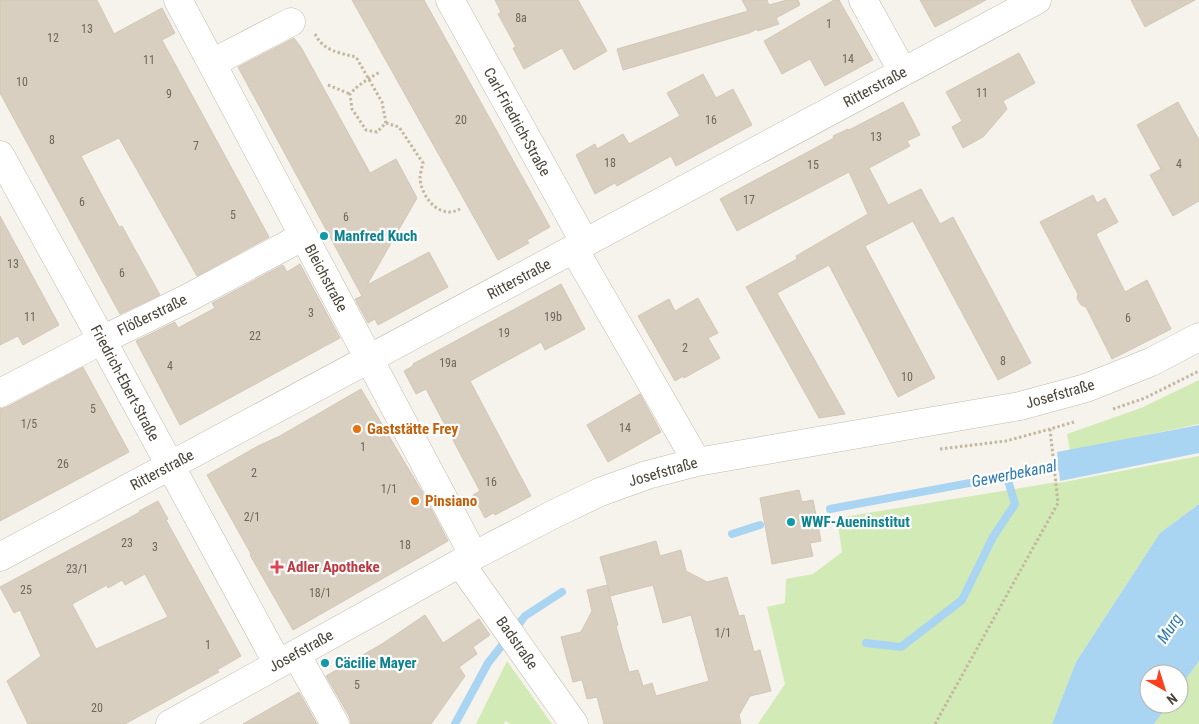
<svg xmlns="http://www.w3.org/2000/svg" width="1199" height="724" font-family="'Roboto Condensed',sans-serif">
	<rect width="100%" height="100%" fill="#f6f3ec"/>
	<!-- green -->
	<path fill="#d2eab5" d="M1199 380V424L1070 451 1067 434 1141 408Z
		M1199 456V504L1160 533 1076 662 1052 724H758L785 684 767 607 785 603 786 579 813 574 842 552 837 518 1057 482 1059 483Z
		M507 661 552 724H511L505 721 504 724H476Z
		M1199 661V724H1154L1169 704H1179V689Z"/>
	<!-- water -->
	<path fill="#a9d4f2" d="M1199 425V453L1060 481 1057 452Z
		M1199 504V661L1179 689V674H1149V704H1169L1154 724H1052L1076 662 1160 533Z"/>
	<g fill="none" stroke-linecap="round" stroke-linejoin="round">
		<!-- stream -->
		<path stroke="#a9d4f2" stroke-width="8" d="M830 509 1066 465
			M732 534 760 525
			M514 630 525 616 562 592
			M866 643 901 647 962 600 993 537 1015 504 1007 477
			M455 724 488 663 507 639"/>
	</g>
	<!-- building -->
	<path fill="#d8cfc1" stroke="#d3c7b4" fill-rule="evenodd" d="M0 0H97L114 34 162 8 175 33 162 40 269 237 197 276 119 138 81 156 119 227 122 226 160 295 120 314 0 93Z
		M352 0H424L550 227 527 240 529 243 498 260Z
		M495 0H578L607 51 574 70 562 48 524 69 513 48 516 47 498 14 501 12Z
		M742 0H767L769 5 787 0H798L800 5 776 18 779 24 758 31 757 29 749 33 623 70 617 49 748 11Z
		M834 0H839L873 60 825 86 810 59 782 74 764 41Z
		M920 0H986L935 27Z
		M1131 0H1195L1145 27Z
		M294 38 302 49 370 173 396 159 417 198 367 285 429 252 448 287 378 325 375 319 368 323 355 299 362 296 238 67Z
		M1019 53 1035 83 1003 101 1007 109 983 137 963 148 952 127 962 121 946 92Z
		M703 74 716 98 733 89 752 125 676 166 671 156 617 186 615 183 595 194 576 155 595 144 597 149 623 134 629 144 680 116 667 93Z
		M903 102 920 135 907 141 910 146 869 168 888 205 921 189 940 224 953 217 1031 363 998 380 913 221 865 246 935 378 898 397 829 265 777 293 845 414 819 418 746 287 797 259 796 256 868 214 849 172 737 231 720 199 834 138 833 136 848 129 849 130Z
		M1178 102 1199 140V201L1173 216 1150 175 1161 169 1137 125Z
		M1093 195 1097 203 1105 198 1118 222 1096 234 1125 292 1147 280 1171 329 1112 359 1086 307 1081 305 1077 298 1078 294 1040 222Z
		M0 216 59 325 23 345 18 336 0 345Z
		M300 264 340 338 180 425 136 341 175 322 178 328 215 308 212 303 283 265 287 272Z
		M561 284 585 329 545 350 541 342 470 381 531 496 495 515 493 513 485 518 473 495 480 491 426 389 416 394 404 371 413 366V364Z
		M698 298 718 333 708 338 720 358 684 378 683 376 675 381 638 316 669 299 675 311Z
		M83 367 129 452 0 521V409L7 407Z
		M361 389 424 495 448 541 293 630 250 555 251 554 207 475 258 446 280 436Z
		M640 394 661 432 608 462 587 425Z
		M799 490 802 502 813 500 821 541 810 543 813 556 772 564 760 498Z
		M158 501 168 519 166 520 241 656 217 670 219 672 125 724H28L7 681 41 656 20 610 14 613 0 587 140 512 139 511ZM145 574 168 617 96 649 72 604 107 585 108 588 122 580 125 585Z
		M656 541 660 556 681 550 686 571 707 582 727 577 739 616 744 615 754 652 760 650 771 691 750 696 739 715 741 724H604L597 697 587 699 582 680 573 682 561 637 581 632 592 611 587 590 607 585 610 594 600 557ZM653 585 663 623 691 615 709 681 656 696 652 683 643 686 638 670 629 672 616 626 618 625 610 596Z
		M425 615 443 643 479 619 490 635 473 647 477 654 459 667 465 676 431 724H351L349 716 326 676 382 644Z
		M299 692 317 724H243Z"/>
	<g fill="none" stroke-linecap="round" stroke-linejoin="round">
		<!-- minor casing -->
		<g stroke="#c2bbae" stroke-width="29">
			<path id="minor" d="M178 0 474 556
				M450 0 585 243
				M863 0 903 72
				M212 63 291 22
				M0 155 102 340 278 664
				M574 249 697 462
				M0 393 102 340 186 299 304 236
				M0 557 1037 0
				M460 563 574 724
				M296 654 335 724
				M170 724 460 563 554 514 600 492 647 475 697 462 1020 406 1086 388 1151 362 1199 337"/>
		</g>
		<!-- path -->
		<path stroke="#c4b79f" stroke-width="3" stroke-dasharray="2.5 2.5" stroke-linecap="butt" d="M315 34C323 51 340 53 356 57L382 102 386 123 377 132 366 130 352 109 350 94C359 84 368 79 380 72
			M328 85 350 94
			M386 123 399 127 423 163C422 167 420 174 420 179 422 198 440 220 460 209
			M1113 409 1145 398 1199 371
			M940 449 1006 441 1050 429
			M935 724 1058 503 1050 429 1074 422"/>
		<!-- minor -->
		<use href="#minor" stroke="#fff" stroke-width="28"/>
	</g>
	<!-- markers -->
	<g fill="#0f9aa8" stroke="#fff" stroke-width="2">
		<circle cx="324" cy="236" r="5"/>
		<circle cx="791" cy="522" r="5"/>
		<circle cx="325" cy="663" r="5"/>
	</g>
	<g fill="#e8710a" stroke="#fff" stroke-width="2">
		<circle cx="357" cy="429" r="5"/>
		<circle cx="415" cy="501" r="5"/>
	</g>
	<path fill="#e0444e" stroke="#fff" stroke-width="2" d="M274.5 559.5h5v5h5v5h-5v5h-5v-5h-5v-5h5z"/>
	<g text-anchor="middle" stroke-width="4.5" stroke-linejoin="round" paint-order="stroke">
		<!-- number labels -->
		<g font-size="12" fill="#6e675b">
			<text x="521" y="22">8a</text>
			<text x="829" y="28">1</text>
			<text x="87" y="33">13</text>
			<text x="53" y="42">12</text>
			<text x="848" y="63">14</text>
			<text x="149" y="64">11</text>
			<text x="22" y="86">10</text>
			<text x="982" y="97">11</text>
			<text x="169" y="98">9</text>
			<text x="461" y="124">20</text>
			<text x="711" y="124">16</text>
			<text x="876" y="141">13</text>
			<text x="52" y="144">8</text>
			<text x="196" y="150">7</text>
			<text x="610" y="167">18</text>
			<text x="1179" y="168">4</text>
			<text x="813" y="169">15</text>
			<text x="749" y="204">17</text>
			<text x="82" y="206">6</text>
			<text x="233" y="219">5</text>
			<text x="346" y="221">6</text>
			<text x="13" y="268">13</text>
			<text x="122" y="277">6</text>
			<text x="311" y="317">3</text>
			<text x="30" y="321">11</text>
			<text x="553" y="321">19b</text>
			<text x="1128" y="322">6</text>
			<text x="504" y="337">19</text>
			<text x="255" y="340">22</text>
			<text x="685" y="352">2</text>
			<text x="1003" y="365">8</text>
			<text x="448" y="367">19a</text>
			<text x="170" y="370">4</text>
			<text x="907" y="381">10</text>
			<text x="93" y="413">5</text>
			<text x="29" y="428">1/5</text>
			<text x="625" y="432">14</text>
			<text x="363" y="451">1</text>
			<text x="63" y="468">26</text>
			<text x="254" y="477">2</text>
			<text x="491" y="486">16</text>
			<text x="389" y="493">1/1</text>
			<text x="252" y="521">2/1</text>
			<text x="127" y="547">23</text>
			<text x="405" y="549">18</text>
			<text x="155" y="551">3</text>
			<text x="77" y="573">23/1</text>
			<text x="26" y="594">25</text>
			<text x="320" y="597">18/1</text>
			<text x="723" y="637">1/1</text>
			<text x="208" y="649">1</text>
			<text x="357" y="689">5</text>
			<text x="97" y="712">20</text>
		</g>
		<!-- street labels -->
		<g font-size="15" fill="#4b4439" stroke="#fff">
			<text transform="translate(875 87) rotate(-28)" y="5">Ritterstraße</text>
			<text transform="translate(517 122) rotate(61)" y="5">Carl-Friedrich-Straße</text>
			<text transform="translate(326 278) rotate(62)" y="5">Bleichstraße</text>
			<text transform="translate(519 279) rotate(-28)" y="5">Ritterstraße</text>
			<text transform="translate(152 315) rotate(-26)" y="5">Flößerstraße</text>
			<text transform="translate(125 383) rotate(62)" y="5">Friedrich-Ebert-Straße</text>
			<text transform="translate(1060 394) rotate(-16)" y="5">Josefstraße</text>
			<text transform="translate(162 470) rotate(-28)" y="5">Ritterstraße</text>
			<text transform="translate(663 472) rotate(-16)" y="5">Josefstraße</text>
			<text transform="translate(517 643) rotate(55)" y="5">Badstraße</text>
			<text transform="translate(301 651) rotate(-29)" y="5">Josefstraße</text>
		</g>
		<!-- culture labels -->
		<g font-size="15" font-weight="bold" fill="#0d838f" stroke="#fff" text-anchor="start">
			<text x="334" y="241">Manfred Kuch</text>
			<text x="801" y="527">WWF-Aueninstitut</text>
			<text x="335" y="668">Cäcilie Mayer</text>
		</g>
		<!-- food labels -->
		<g font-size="15" font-weight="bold" fill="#c56008" stroke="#fff" text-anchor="start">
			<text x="367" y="434">Gaststätte Frey</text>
			<text x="425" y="506">Pinsiano</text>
		</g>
		<!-- health labels -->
		<g font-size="15" font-weight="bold" fill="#be3a42" stroke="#fff" text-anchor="start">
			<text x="287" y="572">Adler Apotheke</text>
		</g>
		<!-- water labels -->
		<g font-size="16" font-style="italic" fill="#2e7ab2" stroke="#fff">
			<text transform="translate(1014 473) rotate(-11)" y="6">Gewerbekanal</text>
			<text transform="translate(1169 628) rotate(-56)" y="6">Murg</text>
		</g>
	</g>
	<!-- north arrow -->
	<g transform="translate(1164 689) rotate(141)"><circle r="24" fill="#ffffff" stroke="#b7b4b0"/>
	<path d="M0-4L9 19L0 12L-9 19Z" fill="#fc3f1d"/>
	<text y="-8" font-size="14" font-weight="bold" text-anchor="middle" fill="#4b4439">N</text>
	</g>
</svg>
